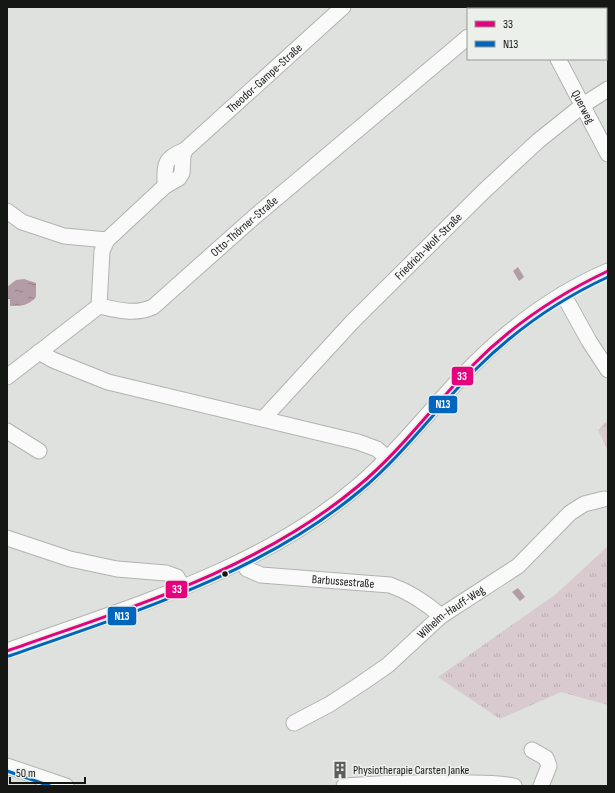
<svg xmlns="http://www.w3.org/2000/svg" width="615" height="793" font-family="'Sofia Sans Condensed',sans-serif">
	<defs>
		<pattern id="grass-tufts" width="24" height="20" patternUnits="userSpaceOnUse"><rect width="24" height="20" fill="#d9cad0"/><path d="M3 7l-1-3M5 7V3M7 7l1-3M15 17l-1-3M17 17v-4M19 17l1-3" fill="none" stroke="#b9adb2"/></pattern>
		<pattern id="water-ripples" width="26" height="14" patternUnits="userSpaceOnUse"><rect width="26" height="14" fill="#b49ca6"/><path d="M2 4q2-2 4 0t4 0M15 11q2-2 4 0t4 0" fill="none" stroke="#917e86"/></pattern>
	</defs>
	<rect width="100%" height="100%" fill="#dfe1de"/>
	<!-- grass -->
	<path fill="url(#grass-tufts)" d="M608 420V451L598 430Z
		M608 546V705L561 692 500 719 438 677 556 594Z"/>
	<!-- water -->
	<path fill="url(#water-ripples)" d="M518 267 524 277 519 281 513 271Z
		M24 279 36 283V297C28 306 21 306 10 306V299H7V287L16 280Z
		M518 588 525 597 520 601 512 592Z"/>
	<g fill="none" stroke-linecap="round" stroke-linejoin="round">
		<!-- minor casing -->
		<g stroke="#b1b3b1" stroke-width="17">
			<g id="minor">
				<path d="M500 9 503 7"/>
				<path id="s1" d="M558 59 608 154"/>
				<path id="s2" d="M165 186C165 164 163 159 185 150L343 7"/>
				<path d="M7 211 22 222 64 236 107 240"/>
				<path d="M563 294 589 341 608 370"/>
				<path d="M99 306 102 251 107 240 165 186 179 178 182 173 183 156 185 150"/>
				<path d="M39 352 53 360 108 382 358 442 377 449 387 458"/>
				<path id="s3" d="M7 377 99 306C118 310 135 315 153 307L253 218 468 37"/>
				<path id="s4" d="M263 419 353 321 483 192 538 141 583 105 608 89"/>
				<path d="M7 431 39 451"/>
				<path d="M7 538 70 559 117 569 166 573 177 577 183 588"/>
				<path id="s5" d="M242 561 247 569 261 575 390 585C410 592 425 602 441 616"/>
				<path d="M7 651C128 607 257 572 357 487 399 451 433 406 472 366 511 327 557 293 608 271"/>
				<path id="s6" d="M294 723 330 704 362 683 388 665 441 616 518 566 570 513 584 504 604 499"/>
				<path d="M532 750 546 758 549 766 541 786"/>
				<path d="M7 766 66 786"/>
				<path d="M344 786C381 783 418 782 455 783 475 783 494 782 514 786"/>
			</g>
		</g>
		<!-- minor -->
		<use href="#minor" stroke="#fafafa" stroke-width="15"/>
		<!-- bus-1 casing -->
		<g stroke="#ecf0ea" stroke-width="6">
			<path id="bus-1" d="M7 651C128 608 256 571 357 487 400 452 433 406 472 366 511 326 557 295 608 271"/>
		</g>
		<!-- bus-2 casing -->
		<g stroke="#ecf0ea" stroke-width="6">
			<path id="bus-2" d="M9 656C130 613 260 575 361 490 403 455 436 409 475 370 514 331 558 300 608 277
				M7 771 50 786"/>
		</g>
		<!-- bus-1 -->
		<use href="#bus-1" stroke="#e5007d" stroke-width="3"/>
		<!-- bus-2 -->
		<use href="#bus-2" stroke="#0065bd" stroke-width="3"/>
	</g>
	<!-- icons -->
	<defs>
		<g id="building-bare" transform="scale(1.38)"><path d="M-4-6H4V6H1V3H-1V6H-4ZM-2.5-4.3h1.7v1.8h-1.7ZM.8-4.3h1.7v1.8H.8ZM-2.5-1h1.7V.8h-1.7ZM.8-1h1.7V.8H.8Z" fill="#5c5e5b" stroke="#ecf0ea" stroke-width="2.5" paint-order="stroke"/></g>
	</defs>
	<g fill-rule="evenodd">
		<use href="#building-bare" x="340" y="770"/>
	</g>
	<!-- markers -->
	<circle fill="#151715" stroke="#ecf0ea" stroke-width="1.5" cx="225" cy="574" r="3.5"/>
	<g text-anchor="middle" stroke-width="3" stroke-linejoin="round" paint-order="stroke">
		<!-- street labels -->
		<g font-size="12" fill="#151715" stroke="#ecf0ea">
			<text dy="4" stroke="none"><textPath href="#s2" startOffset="153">Theodor-Gampe-Straße</textPath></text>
			<text dy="4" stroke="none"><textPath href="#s1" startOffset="54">Querweg</textPath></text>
			<text dy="4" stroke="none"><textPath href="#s3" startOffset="293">Otto-Thörner-Straße</textPath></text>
			<text dy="4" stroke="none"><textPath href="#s4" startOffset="239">Friedrich-Wolf-Straße</textPath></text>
			<text dy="4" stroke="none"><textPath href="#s5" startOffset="107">Barbussestraße</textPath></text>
			<text dy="4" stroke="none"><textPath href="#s6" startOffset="193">Wilhelm-Hauff-Weg</textPath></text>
		</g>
		<!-- poi labels -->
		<g font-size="12" fill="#151715" stroke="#ecf0ea" text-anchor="start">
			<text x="353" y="774">Physiotherapie Carsten Janke</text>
		</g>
	</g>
	<g stroke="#ecf0ea" stroke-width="1.5">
		<rect x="451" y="366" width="23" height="20" rx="4" fill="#e5007d"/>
		<rect x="428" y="395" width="30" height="19" rx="4" fill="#0065bd"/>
		<rect x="165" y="580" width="23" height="19" rx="4" fill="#e5007d"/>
		<rect x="107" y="606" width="30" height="20" rx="4" fill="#0065bd"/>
	</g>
	<g font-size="11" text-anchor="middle" font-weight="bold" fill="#fff">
		<text x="462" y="380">33</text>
		<text x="443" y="408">N13</text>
		<text x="177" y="593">33</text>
		<text x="122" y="620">N13</text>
	</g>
	<!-- border -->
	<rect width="615" height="793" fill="none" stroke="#151715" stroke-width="16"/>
	<!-- legend -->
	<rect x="467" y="8" width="140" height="52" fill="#ecf0ea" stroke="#969995"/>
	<rect x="475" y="21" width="20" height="6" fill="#e5007d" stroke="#969995"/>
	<text x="503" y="28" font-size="12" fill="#151715">33</text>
	<rect x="475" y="41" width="20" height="6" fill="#0065bd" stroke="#969995"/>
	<text x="503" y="48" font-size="12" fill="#151715">N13</text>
	<!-- scale -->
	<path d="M10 777v6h75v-6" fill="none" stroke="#151715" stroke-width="2"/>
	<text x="16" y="777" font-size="12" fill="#151715" stroke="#ecf0ea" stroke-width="3" paint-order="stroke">50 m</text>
</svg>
